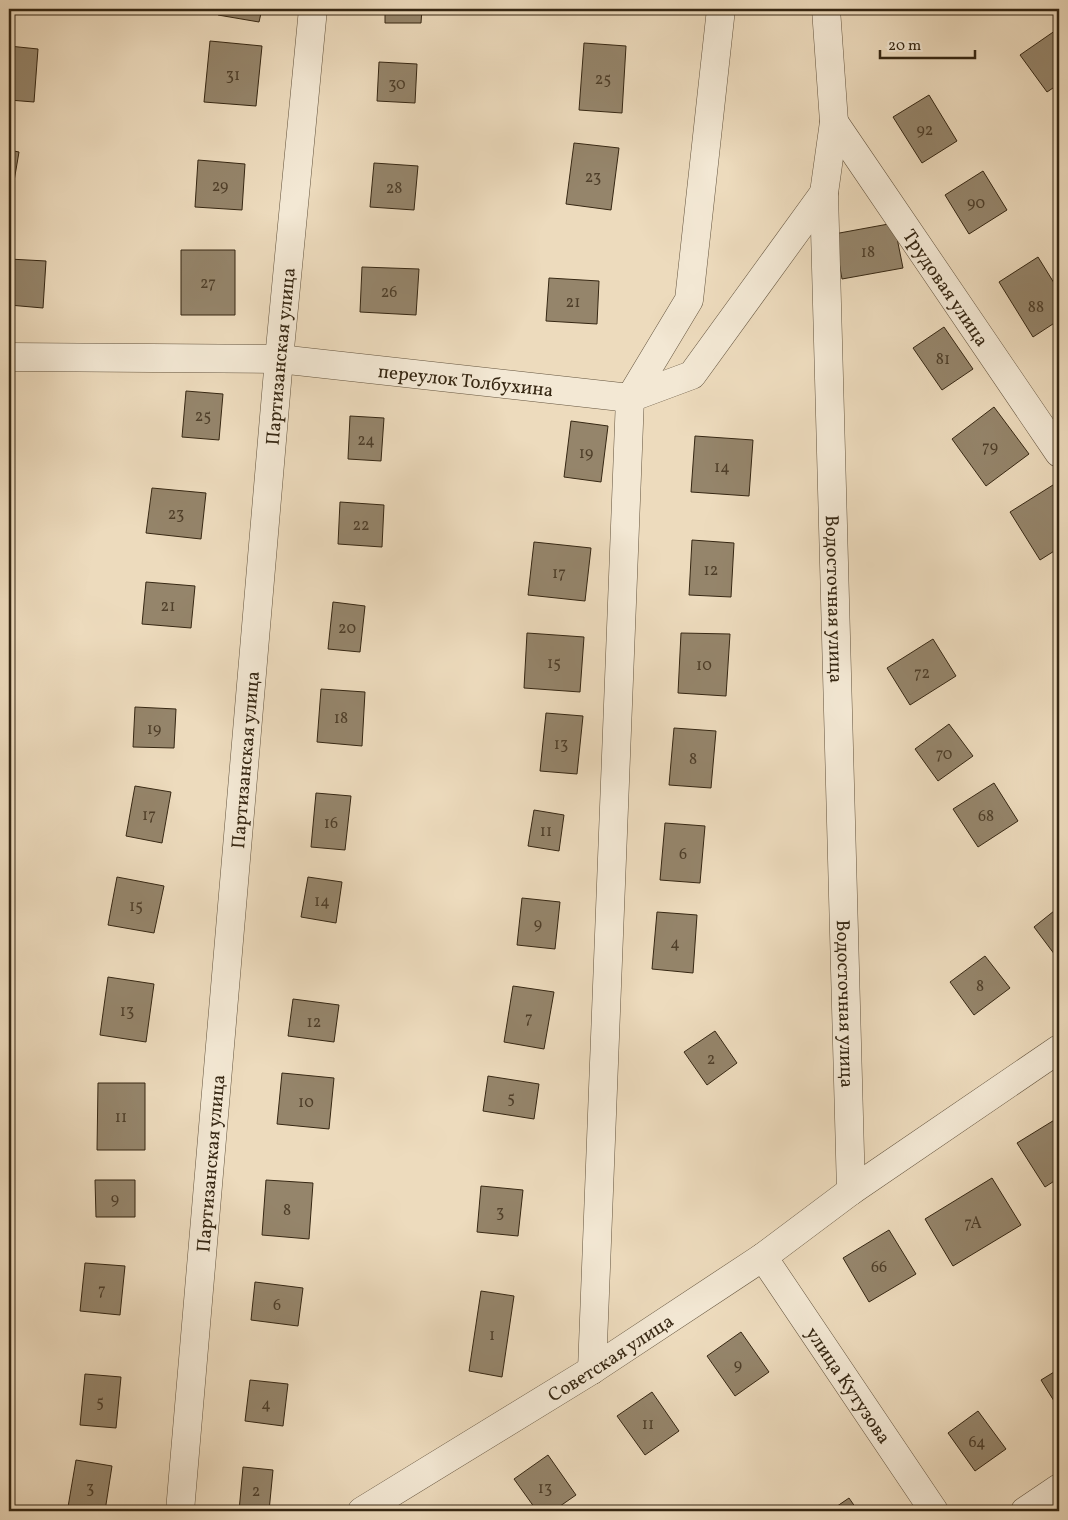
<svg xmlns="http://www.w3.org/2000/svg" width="1068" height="1520" font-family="Vollkorn,serif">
	<rect width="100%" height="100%" fill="#eddbbd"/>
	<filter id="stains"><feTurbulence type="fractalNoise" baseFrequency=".004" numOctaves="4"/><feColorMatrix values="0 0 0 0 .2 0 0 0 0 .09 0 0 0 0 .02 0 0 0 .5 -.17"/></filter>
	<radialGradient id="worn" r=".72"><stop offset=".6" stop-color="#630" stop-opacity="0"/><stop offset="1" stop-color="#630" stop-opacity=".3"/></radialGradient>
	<!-- building -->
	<path fill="#95856b" stroke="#362713" d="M219 9H262L259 22 218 15Z
		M385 9H422L421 23H385Z
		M1059 28V84L1047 92 1020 55Z
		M210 41 262 46 256 106 204 102Z
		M584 43 626 46 622 113 579 110Z
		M9 46 38 49 34 102 9 100Z
		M379 62 417 64 415 103 377 101Z
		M929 95 957 141 922 163 893 117Z
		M574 143 619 148 611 210 566 204Z
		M9 150 19 152 12 193 9 192Z
		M198 160 245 164 242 210 195 207Z
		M374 163 418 166 414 210 370 207Z
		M983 171 1007 210 969 234 945 195Z
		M894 223 903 268 842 279 834 234Z
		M181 250H235V315H181Z
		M1038 257 1059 291V320L1033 337 999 282Z
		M9 259 46 261 43 308 9 305Z
		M362 267 419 269 416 315 360 312Z
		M549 278 599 281 597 324 546 321Z
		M944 327 973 369 942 390 913 348Z
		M186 391 223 394 219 440 182 437Z
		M994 407 1029 454 986 486 952 439Z
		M350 416 384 418 381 461 348 459Z
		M571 421 608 426 601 482 564 477Z
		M695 436 753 440 749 496 691 492Z
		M1053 485 1059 494V548L1040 560 1010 512Z
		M152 488 206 493 201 539 146 533Z
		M340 502 384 505 382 547 338 544Z
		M692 540 734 543 731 597 689 595Z
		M534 542 591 548 585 601 528 595Z
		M146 582 195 586 191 628 142 624Z
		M333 602 365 606 360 652 328 649Z
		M527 633 584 637 580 692 524 688Z
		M681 633 730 634 726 696 678 693Z
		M933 639 956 676 910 705 887 668Z
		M321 689 365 692 362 746 317 742Z
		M135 707 176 709 174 748 133 747Z
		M546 713 583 716 577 774 540 771Z
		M949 724 973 756 938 781 915 749Z
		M674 728 716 731 711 788 669 785Z
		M994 783 1018 821 978 847 953 809Z
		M135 786 171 792 162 843 126 836Z
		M316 793 351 796 345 850 311 847Z
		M534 810 564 815 559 851 528 846Z
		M665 823 705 826 700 883 660 880Z
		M117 877 164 886 154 933 108 925Z
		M308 877 342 882 336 923 301 917Z
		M522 898 560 902 555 949 517 945Z
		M1059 907V958L1058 959 1034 927Z
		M657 912 697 915 693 973 652 969Z
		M985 956 1010 988 974 1015 950 982Z
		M108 977 154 984 146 1042 100 1035Z
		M513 986 554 992 544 1049 504 1042Z
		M293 999 339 1005 334 1042 288 1036Z
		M715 1031 737 1063 707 1085 684 1052Z
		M282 1073 334 1078 329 1129 277 1124Z
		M488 1076 539 1084 534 1119 483 1111Z
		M98 1083H145V1150H97Z
		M1056 1119 1059 1124V1178L1045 1187 1017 1143Z
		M992 1178 1021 1225 953 1266 925 1219Z
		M95 1180H135V1217H96Z
		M266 1180 313 1183 309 1239 262 1235Z
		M481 1186 523 1190 518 1236 477 1232Z
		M889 1230 916 1274 869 1302 843 1258Z
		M85 1263 125 1266 120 1315 80 1311Z
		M255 1282 303 1288 298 1326 251 1320Z
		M481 1291 514 1296 502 1377 469 1371Z
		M741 1332 769 1372 735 1396 707 1356Z
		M1059 1369V1409L1041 1380Z
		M85 1374 121 1377 116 1428 80 1425Z
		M250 1380 288 1384 283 1426 245 1421Z
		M652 1392 679 1431 645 1455 617 1416Z
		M978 1411 1006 1449 975 1471 948 1433Z
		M548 1455 576 1495 553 1511H537L514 1479Z
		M76 1460 112 1466 105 1511 68 1507Z
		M243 1467 273 1470 269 1511H239Z
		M849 1498 858 1511H830Z"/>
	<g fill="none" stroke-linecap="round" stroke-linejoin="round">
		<!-- minor casing -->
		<g stroke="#64543e" stroke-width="29">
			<g id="minor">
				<path id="s1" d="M826 9 834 122 824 193 851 1191"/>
				<path id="s2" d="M834 122 1059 453"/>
				<path id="s3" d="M9 357 279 359 630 398 692 375 824 193"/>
				<path id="s4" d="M763 1257 934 1511"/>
				<path d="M592 1370 630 398 689 300 721 9"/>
				<path id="s5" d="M180 1511 279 359 313 9"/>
				<path id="s6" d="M362 1511 592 1370 763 1257 851 1191 1059 1049"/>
				<path d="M1025 1511 1059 1488"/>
			</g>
		</g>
		<!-- minor -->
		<use href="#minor" stroke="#f3e8d4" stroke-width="28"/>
	</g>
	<g text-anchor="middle" stroke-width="4.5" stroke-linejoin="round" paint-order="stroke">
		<!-- number labels -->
		<g font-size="16" fill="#4e3e29">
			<text x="233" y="80">31</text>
			<text x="603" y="84">25</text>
			<text x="397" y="89">30</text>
			<text x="925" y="135">92</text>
			<text x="593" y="182">23</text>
			<text x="220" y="191">29</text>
			<text x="394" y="193">28</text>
			<text x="976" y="208">90</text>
			<text x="868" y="257">18</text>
			<text x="208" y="288">27</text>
			<text x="389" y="297">26</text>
			<text x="573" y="307">21</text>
			<text x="1036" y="312">88</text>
			<text x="943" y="364">81</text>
			<text x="203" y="421">25</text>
			<text x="366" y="445">24</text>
			<text x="990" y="452">79</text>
			<text x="586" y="458">19</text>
			<text x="722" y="472">14</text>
			<text x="176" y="519">23</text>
			<text x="361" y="530">22</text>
			<text x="711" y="575">12</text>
			<text x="559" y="578">17</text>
			<text x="168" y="611">21</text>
			<text x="347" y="633">20</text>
			<text x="554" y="668">15</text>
			<text x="704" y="670">10</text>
			<text x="922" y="678">72</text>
			<text x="341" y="723">18</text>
			<text x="154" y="734">19</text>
			<text x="561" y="749">13</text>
			<text x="944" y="759">70</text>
			<text x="693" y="764">8</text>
			<text x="149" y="820">17</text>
			<text x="986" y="821">68</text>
			<text x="331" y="828">16</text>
			<text x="546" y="836">11</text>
			<text x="683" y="859">6</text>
			<text x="322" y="906">14</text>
			<text x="136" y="911">15</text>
			<text x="538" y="929">9</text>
			<text x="675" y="948">4</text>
			<text x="980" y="991">8</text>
			<text x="127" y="1016">13</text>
			<text x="529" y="1023">7</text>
			<text x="314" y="1027">12</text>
			<text x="711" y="1064">2</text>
			<text x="511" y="1103">5</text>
			<text x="306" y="1107">10</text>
			<text x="121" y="1122">11</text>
			<text x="115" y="1204">9</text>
			<text x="287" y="1215">8</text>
			<text x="500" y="1217">3</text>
			<text x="973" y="1228">7А</text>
			<text x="879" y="1272">66</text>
			<text x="102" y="1295">7</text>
			<text x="277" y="1310">6</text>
			<text x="492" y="1340">1</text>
			<text x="738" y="1370">9</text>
			<text x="100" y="1407">5</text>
			<text x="266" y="1409">4</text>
			<text x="648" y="1429">11</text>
			<text x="977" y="1447">64</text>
			<text x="90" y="1493">3</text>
			<text x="545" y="1493">13</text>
			<text x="256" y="1496">2</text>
		</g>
		<!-- street labels -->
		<g font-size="19" fill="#362713" stroke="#f3e8d4">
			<text dy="7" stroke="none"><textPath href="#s2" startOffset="200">Трудовая улица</textPath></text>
			<text dy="7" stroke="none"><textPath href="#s5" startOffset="1159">Партизанская улица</textPath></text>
			<text dy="7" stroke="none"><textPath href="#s3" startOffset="458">переулок Толбухина</textPath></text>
			<text dy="7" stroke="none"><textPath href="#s1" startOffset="591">Водосточная улица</textPath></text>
			<text dy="7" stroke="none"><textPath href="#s5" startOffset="754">Партизанская улица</textPath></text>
			<text dy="7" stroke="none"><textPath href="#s1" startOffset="996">Водосточная улица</textPath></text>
			<text dy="7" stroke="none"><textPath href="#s5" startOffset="349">Партизанская улица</textPath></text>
			<text dy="7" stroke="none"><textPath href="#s6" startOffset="292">Советская улица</textPath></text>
			<text dy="7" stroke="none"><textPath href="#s4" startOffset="154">улица Кутузова</textPath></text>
		</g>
	</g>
	<!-- margin -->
	<rect width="1068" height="1520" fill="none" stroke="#eddbbd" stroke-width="30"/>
	<rect x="10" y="10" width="1048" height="1500" fill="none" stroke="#362713" stroke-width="2.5"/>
	<rect x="15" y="15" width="1038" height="1490" fill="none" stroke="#362713"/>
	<!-- scale -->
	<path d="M880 50v8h95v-8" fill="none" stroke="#362713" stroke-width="2.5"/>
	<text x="888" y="50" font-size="15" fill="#362713" stroke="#f3e8d4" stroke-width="4" paint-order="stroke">20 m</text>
	<rect width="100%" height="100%" filter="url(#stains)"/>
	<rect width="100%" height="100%" fill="url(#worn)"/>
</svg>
